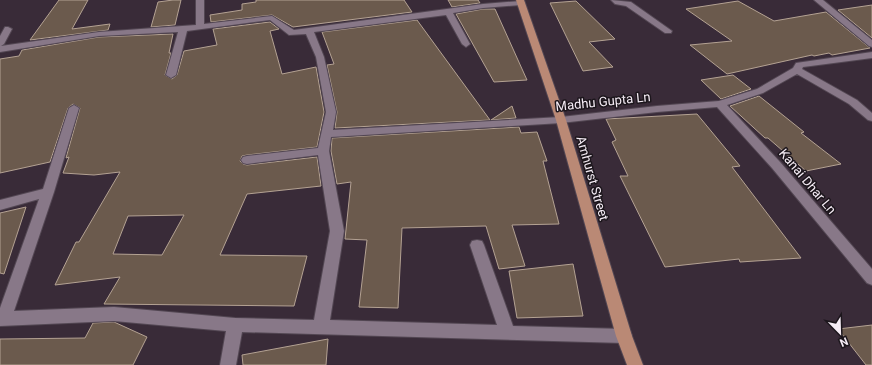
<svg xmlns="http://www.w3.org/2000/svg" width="872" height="365" font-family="Roboto,sans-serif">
	<rect width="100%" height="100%" fill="#392b38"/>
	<!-- building -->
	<path fill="#6b5a4d" stroke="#b4a293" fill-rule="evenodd" d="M59 0H88L72 29 110 24 108 30 30 40Z
		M173 0H181L175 25 151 27 158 2Z
		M256 0H404L412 12 293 27 272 15 211 22 210 15 242 10V4L256 2Z
		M448 0H478L480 3 452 7Z
		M576 1 615 39 589 42 613 67 583 71 550 3Z
		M738 1 774 21 826 12 870 48 832 55 829 53 814 56 812 55 727 74 690 45 732 41 686 9Z
		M872 5V38L838 10Z
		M483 9H495L527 80 494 82 456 14Z
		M417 20 490 120 335 128 337 112 327 65 334 64 322 32Z
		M270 22 279 29 270 31 282 74 316 67 324 112 317 147 247 155 242 156 240 161 243 164 247 165 317 157 321 186 247 194 220 255 307 256 294 306 104 304 120 277 55 285 76 242H79L120 172 94 175 63 173 69 157 66 158 80 108 73 104 68 108 50 162 0 173V59L19 56 22 50 99 37 173 34 169 53H171L165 75 172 79 177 75 184 51 217 45 213 29ZM184 215 162 255 113 254 128 216Z
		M733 75 751 89 721 99 701 80Z
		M759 96 804 132 801 133 841 164 806 171 768 138H765L730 106Z
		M512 106 516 118 491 120Z
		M697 114 740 166 732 167 801 258 740 262 739 259 665 267 620 176H628L612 142 616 140 606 119Z
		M519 127 521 133 537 132 547 161H543L559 224 512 225 525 266 499 269 486 226 402 228 398 308 359 307 367 240 345 239 351 182 337 184 331 151 332 138Z
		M26 207 4 274 0 273V213Z
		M573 264 583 316 517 318 509 271Z
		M114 322 147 337 133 365H0V339L85 338 93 323Z
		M872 325V365H866L838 329Z
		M328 339 326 365H243L242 355Z"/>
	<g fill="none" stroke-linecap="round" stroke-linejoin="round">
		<!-- minor casing -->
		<g stroke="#534753" stroke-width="2">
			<path id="minor" d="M196 0H204V24L272 16 294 30 483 4 521 1 525 3 521 5 483 8 453 13 470 44 466 47 462 44 446 15 314 32 324 57 336 112 333 130 561 117 657 106 719 101 757 89 793 68 796 63 872 52V58L803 67 802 69 857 100 872 113V121L868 120 849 104 797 74 763 93 727 105 780 162 872 269V285L867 283 772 168 717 107 657 112 561 123 331 137 329 151 344 231 330 320 497 325 470 245 472 241 477 240 482 241 484 245 513 326 624 329 630 331 632 336 630 341 624 343 242 332 236 365H220L226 331 114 321 0 326V308L39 199 0 210V200L43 189 69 108 74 105 79 108 54 192 14 311 114 307 235 318 314 320 330 231 318 155 247 164 243 163 241 160 243 157 247 156 318 148 326 112 316 57 306 34 289 35 270 20 187 31 176 75 171 78 166 75 178 32 99 36 0 52V36L5 27H8L12 29 4 44 1 46 99 32 196 25Z
				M611 0 631 2 672 31 671 33H665L626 6 615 4Z
				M814 0H823L872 40V47L869 46Z"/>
		</g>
		<!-- major casing -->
		<g stroke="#534753" stroke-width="2">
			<path id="major" d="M516 0H524L566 120 632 336 643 365H627L616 336 556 120Z"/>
		</g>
		<!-- minor -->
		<use href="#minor" fill="#887888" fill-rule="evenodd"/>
		<!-- major -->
		<use href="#major" fill="#ba8975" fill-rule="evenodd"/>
	</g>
	<g text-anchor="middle" stroke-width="3" stroke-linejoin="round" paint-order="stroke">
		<!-- street labels -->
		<g font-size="13" fill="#f6edf6" stroke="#1c161c">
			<text transform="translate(603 101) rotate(-6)" y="5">Madhu Gupta Ln</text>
			<text transform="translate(593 178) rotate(74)" y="5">Amhurst Street</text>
			<text transform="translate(808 181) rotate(50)" y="5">Kanai Dhar Ln</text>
		</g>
	</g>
	<!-- north arrow -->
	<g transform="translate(840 333) rotate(157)" stroke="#1c161c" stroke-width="3" paint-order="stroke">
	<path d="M0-3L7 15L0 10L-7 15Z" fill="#f6edf6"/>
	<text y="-6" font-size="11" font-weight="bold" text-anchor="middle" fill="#f6edf6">N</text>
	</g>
</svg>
